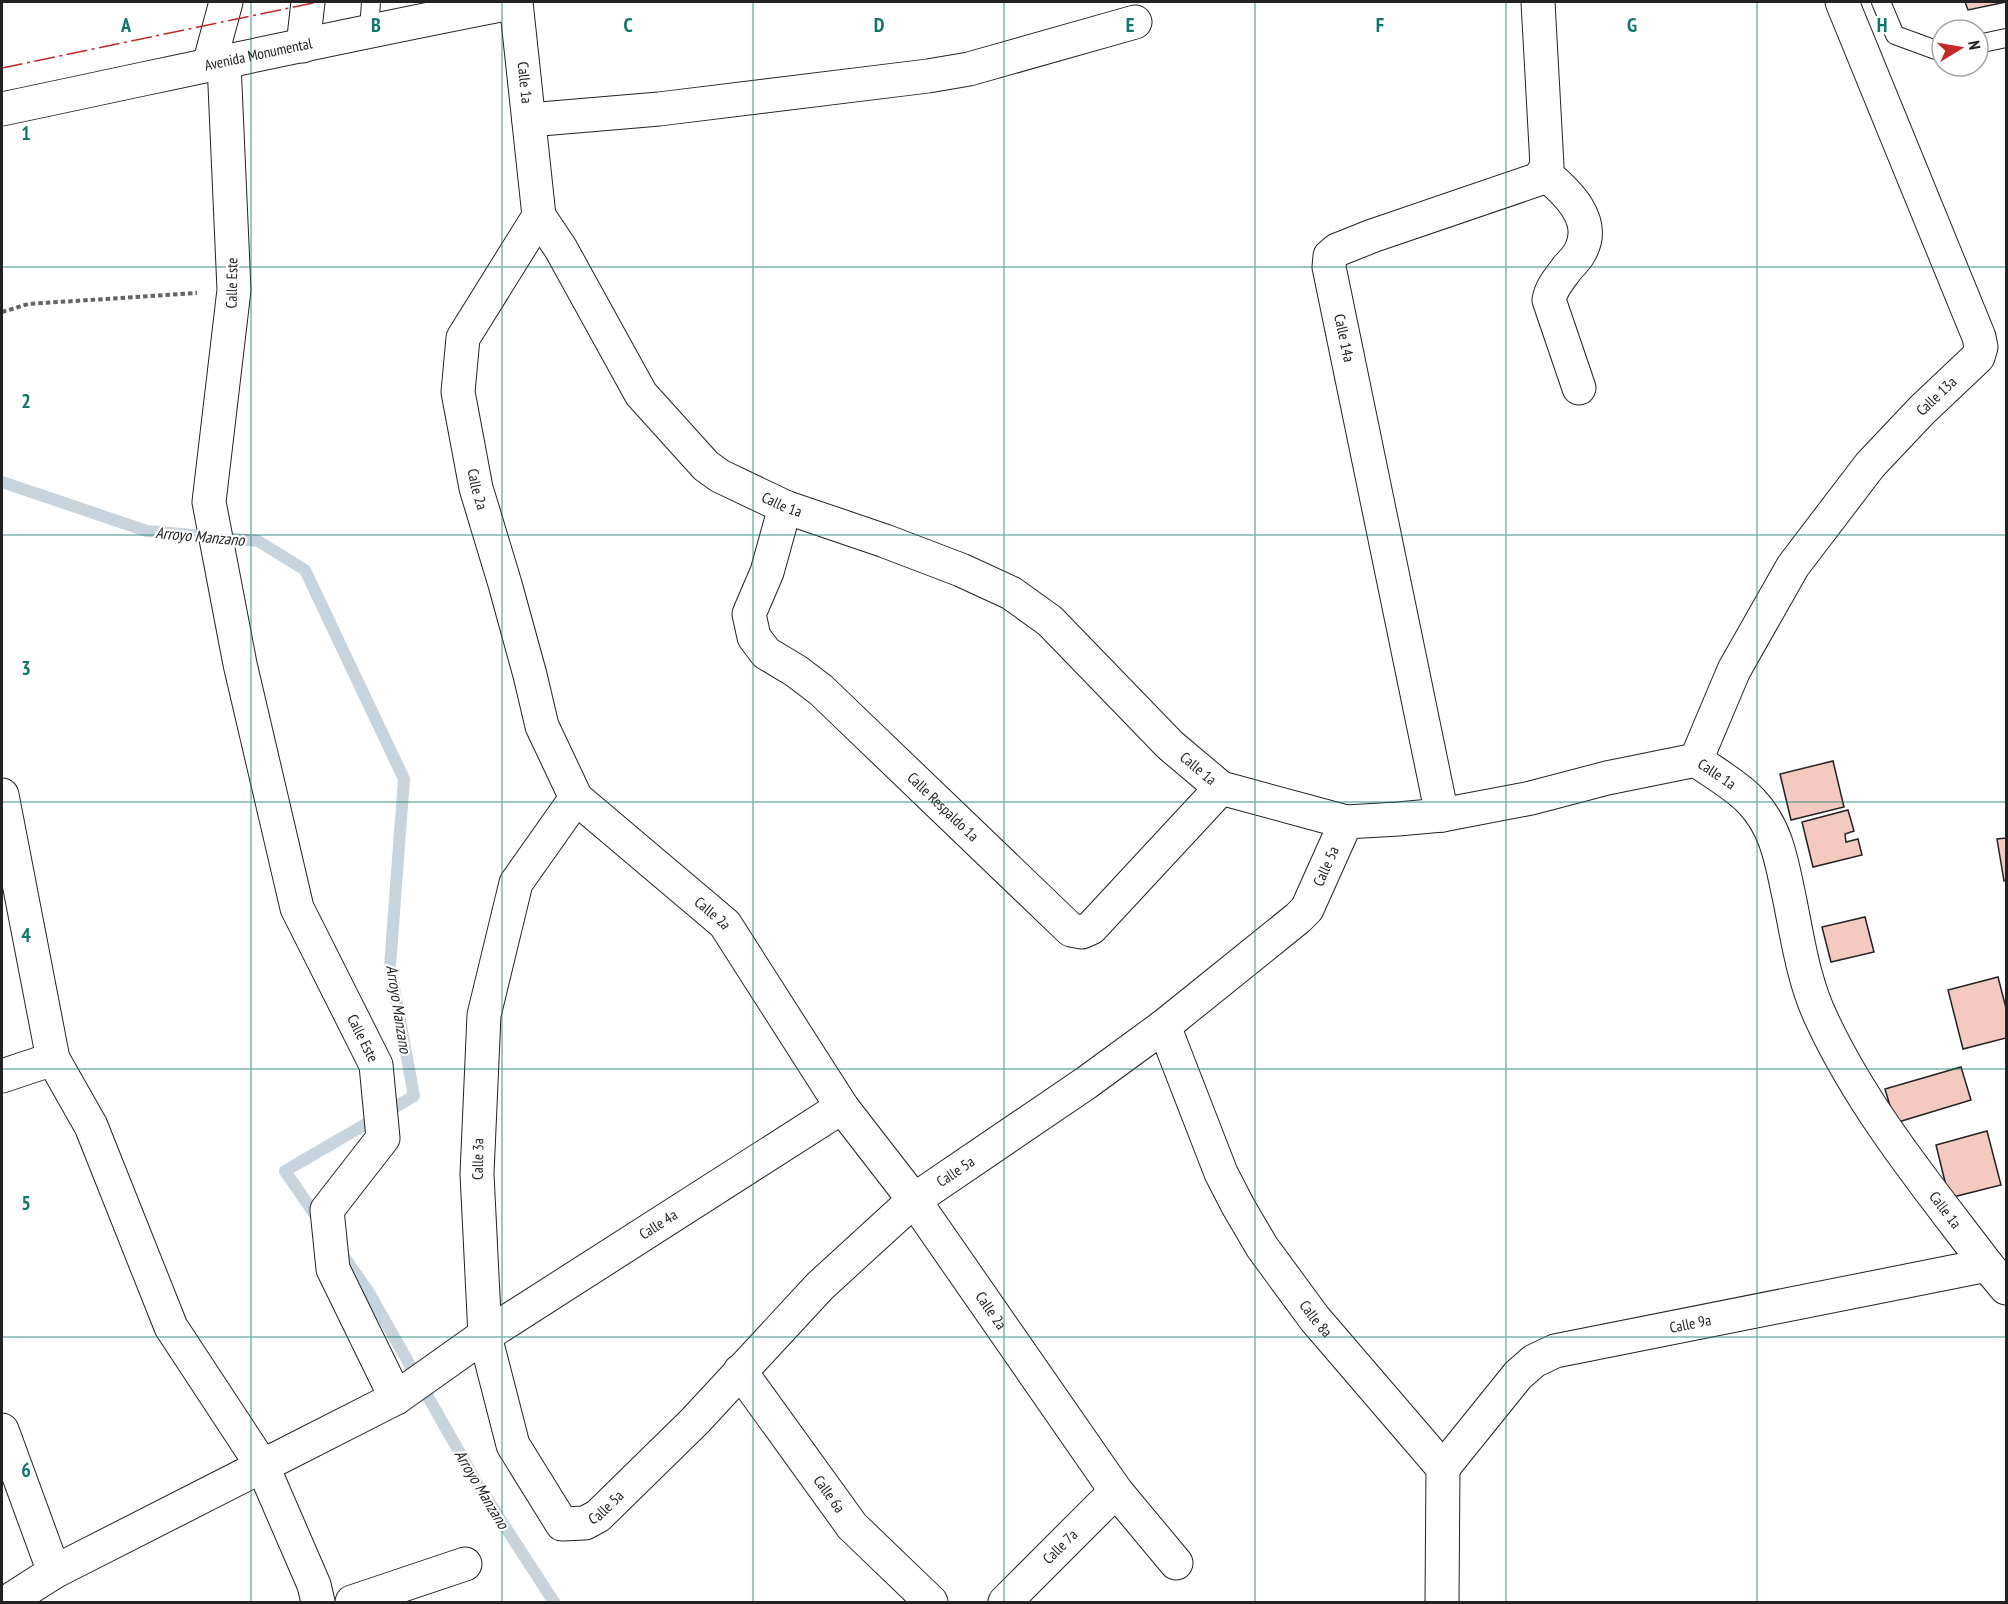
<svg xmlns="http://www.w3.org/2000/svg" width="2008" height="1604" font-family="'PT Sans Narrow',sans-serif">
	<rect width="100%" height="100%" fill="#fff"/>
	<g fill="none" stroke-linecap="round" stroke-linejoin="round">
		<!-- stream -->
		<path stroke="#c7d3dd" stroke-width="12" d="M2 482 147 531 258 541 305 570 404 779 390 966 414 1096 285 1171 320 1222
			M340 1251 368 1291 478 1485 554 1602"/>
	</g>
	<!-- building -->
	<path fill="#f3c9c0" stroke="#222" stroke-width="1.5" d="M1965 2H2006L1968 10Z
		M1833 761 1844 807 1791 820 1780 774Z
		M1848 810 1854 831 1845 834 1846 842 1858 839 1862 855 1813 867 1802 822Z
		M2006 838V880L2004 881 1997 839Z
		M1865 917 1874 952 1831 962 1822 927Z
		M1998 977 2006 1008V1038L1963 1049 1948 990Z
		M1961 1067 1971 1100 1895 1123 1885 1089Z
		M1987 1131 2001 1185 1949 1198 1936 1145Z"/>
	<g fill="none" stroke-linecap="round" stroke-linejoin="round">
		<!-- lane casing -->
		<g stroke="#222" stroke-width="20">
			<path id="lane" d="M1881 2 1895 35 1936 50 1942 49
				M369 30 371 2
				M1978 44 2006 38"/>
		</g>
		<!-- street casing -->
		<g stroke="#222" stroke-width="35">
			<g id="street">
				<path id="s1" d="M516 2 539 216 561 249 641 394 706 466 720 476 785 507 885 541 961 570 1011 593 1050 621 1170 745 1221 788 1346 822 1398 819 1442 815 1531 798 1607 778 1696 760C1714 773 1736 785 1751 801 1778 829 1782 865 1790 901 1798 941 1804 983 1822 1020 1864 1110 1928 1187 1987 1265L2006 1288"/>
				<path d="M303 46 308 2"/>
				<path id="s2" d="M224 63 234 290 209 502 240 664 297 908 376 1065 383 1138 327 1210 333 1269 396 1398"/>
				<path d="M209 65 226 2"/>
				<path d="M529 120 659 109 928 76 969 69 1135 22"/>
				<path d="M1544 173C1566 191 1598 220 1580 252 1577 258 1572 263 1568 267 1561 277 1551 287 1549 300L1579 388"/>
				<path id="s3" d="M539 216 463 338 458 392 476 488 505 584 530 675 542 726 576 798 725 924 842 1107 914 1200 1116 1491 1176 1563"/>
				<path id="s4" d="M785 507 767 572 749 614 754 637 766 653 796 671 821 690 1071 930 1082 932 1091 928 1221 788"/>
				<path id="s5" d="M1696 760 1734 670 1793 566 1870 465 1922 410 1978 357 1981 347 1979 337 1842 2"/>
				<path d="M2 795 53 1059 91 1126 171 1327 263 1467 314 1585 318 1602"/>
				<path id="s6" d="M576 798 516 883 484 1015 477 1174 485 1336 513 1445 562 1524 585 1523 598 1516 695 1421 820 1286 914 1200 1086 1083 1164 1026 1298 918 1307 909 1346 822"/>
				<path d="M1442 815 1329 267 1330 256 1337 250 1372 236 1539 179 1547 166 1538 2"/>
				<path id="s7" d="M1164 1026 1221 1173 1238 1206 1262 1247 1315 1319 1443 1468 1442 1602"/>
				<path d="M2 1076 53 1059"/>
				<path id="s8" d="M740 1371 852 1526 931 1602"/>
				<path d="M2 1430 54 1572"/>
				<path id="s9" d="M1443 1468 1518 1375 1534 1361 1555 1351 1987 1265"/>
				<path id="s10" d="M7 1602 54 1572 396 1398 475 1342 842 1107"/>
				<path d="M352 1602 465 1564"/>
				<path id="s11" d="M1005 1602 1116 1491"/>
			</g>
		</g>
		<!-- secondary casing -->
		<g stroke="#222" stroke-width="35">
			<g id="secondary">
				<path id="s12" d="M2 109C173 73 344 35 516 2"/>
			</g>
		</g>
		<!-- path -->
		<path stroke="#646464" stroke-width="4" stroke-dasharray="4.5 3" stroke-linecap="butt" d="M2 312 28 304 197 293"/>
		<!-- lane -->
		<use href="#lane" stroke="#fff" stroke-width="18"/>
		<!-- street -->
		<use href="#street" stroke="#fff" stroke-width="33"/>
		<!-- secondary -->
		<use href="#secondary" stroke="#fff" stroke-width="33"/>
		<!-- power -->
		<path stroke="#c62828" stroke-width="1.5" stroke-dasharray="21 4.5 3 4.5" stroke-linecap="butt" d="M2 68 318 2"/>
	</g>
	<!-- grid -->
	<path fill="none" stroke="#0f766e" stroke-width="1.5" stroke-opacity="0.55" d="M251 2V1602M502 2V1602M753 2V1602M1004 2V1602M1255 2V1602M1506 2V1602M1757 2V1602M2 267H2006M2 535H2006M2 802H2006M2 1069H2006M2 1337H2006"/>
	<g text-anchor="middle" stroke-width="4.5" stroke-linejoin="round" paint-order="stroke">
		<!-- street labels -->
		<g font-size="15" fill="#222" stroke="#fff">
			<text dy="5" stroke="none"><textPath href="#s12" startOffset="262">Avenida Monumental</textPath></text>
			<text dy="5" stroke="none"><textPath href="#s1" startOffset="81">Calle 1a</textPath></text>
			<text transform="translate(232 283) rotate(-89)" y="5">Calle Este</text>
			<text transform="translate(1344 338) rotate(78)" y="5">Calle 14a</text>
			<text dy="5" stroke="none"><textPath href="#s5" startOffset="440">Calle 13a</textPath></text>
			<text dy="5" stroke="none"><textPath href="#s3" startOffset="297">Calle 2a</textPath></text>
			<text dy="5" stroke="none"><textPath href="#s1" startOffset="603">Calle 1a</textPath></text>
			<text dy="5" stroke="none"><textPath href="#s1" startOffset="1106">Calle 1a</textPath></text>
			<text dy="5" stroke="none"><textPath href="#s1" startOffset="1647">Calle 1a</textPath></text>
			<text dy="5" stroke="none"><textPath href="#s4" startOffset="392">Calle Respaldo 1a</textPath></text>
			<text dy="5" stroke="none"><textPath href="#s6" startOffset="1788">Calle 5a</textPath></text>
			<text dy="5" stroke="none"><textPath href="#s3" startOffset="801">Calle 2a</textPath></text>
			<text dy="5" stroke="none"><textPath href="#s2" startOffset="1002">Calle Este</textPath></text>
			<text transform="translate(478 1159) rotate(-89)" y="5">Calle 3a</text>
			<text dy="5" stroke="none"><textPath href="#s6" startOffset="1302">Calle 5a</textPath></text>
			<text dy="5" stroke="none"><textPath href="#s1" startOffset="2150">Calle 1a</textPath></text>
			<text dy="5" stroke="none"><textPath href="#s10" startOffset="754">Calle 4a</textPath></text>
			<text dy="5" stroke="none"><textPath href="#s3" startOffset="1287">Calle 2a</textPath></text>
			<text dy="5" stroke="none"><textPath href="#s7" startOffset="332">Calle 8a</textPath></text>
			<text dy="5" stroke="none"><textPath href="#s9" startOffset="302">Calle 9a</textPath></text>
			<text dy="5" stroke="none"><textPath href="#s8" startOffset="152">Calle 6a</textPath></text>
			<text dy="5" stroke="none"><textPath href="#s6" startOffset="816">Calle 5a</textPath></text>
			<text dy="5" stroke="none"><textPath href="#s11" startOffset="78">Calle 7a</textPath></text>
		</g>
		<!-- water labels -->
		<g font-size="16" font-style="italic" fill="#222" stroke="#fff">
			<text transform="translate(200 536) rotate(5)" y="6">Arroyo Manzano</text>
			<text transform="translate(399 1009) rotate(81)" y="6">Arroyo Manzano</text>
			<text transform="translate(482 1489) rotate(59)" y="6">Arroyo Manzano</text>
		</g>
	</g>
	<g font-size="20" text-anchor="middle" font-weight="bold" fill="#0f766e" stroke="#fff" stroke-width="4.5" stroke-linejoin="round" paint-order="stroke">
		<text x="126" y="32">A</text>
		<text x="376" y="32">B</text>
		<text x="628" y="32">C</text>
		<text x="879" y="32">D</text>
		<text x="1130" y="32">E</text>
		<text x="1380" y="32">F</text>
		<text x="1632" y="32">G</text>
		<text x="1882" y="32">H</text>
		<text x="26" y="140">1</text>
		<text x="26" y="408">2</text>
		<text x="26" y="675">3</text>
		<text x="26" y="942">4</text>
		<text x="26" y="1210">5</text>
		<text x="26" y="1477">6</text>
	</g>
	<!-- border -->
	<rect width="2008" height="1604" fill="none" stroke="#222222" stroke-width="6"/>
	<!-- north arrow -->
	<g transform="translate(1960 48) rotate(79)"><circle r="28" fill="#ffffff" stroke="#a7a7a7" stroke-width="1.5"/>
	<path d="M0-4.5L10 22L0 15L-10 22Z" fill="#c62828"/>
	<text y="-9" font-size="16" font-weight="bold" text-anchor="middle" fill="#222222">N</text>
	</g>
</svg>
